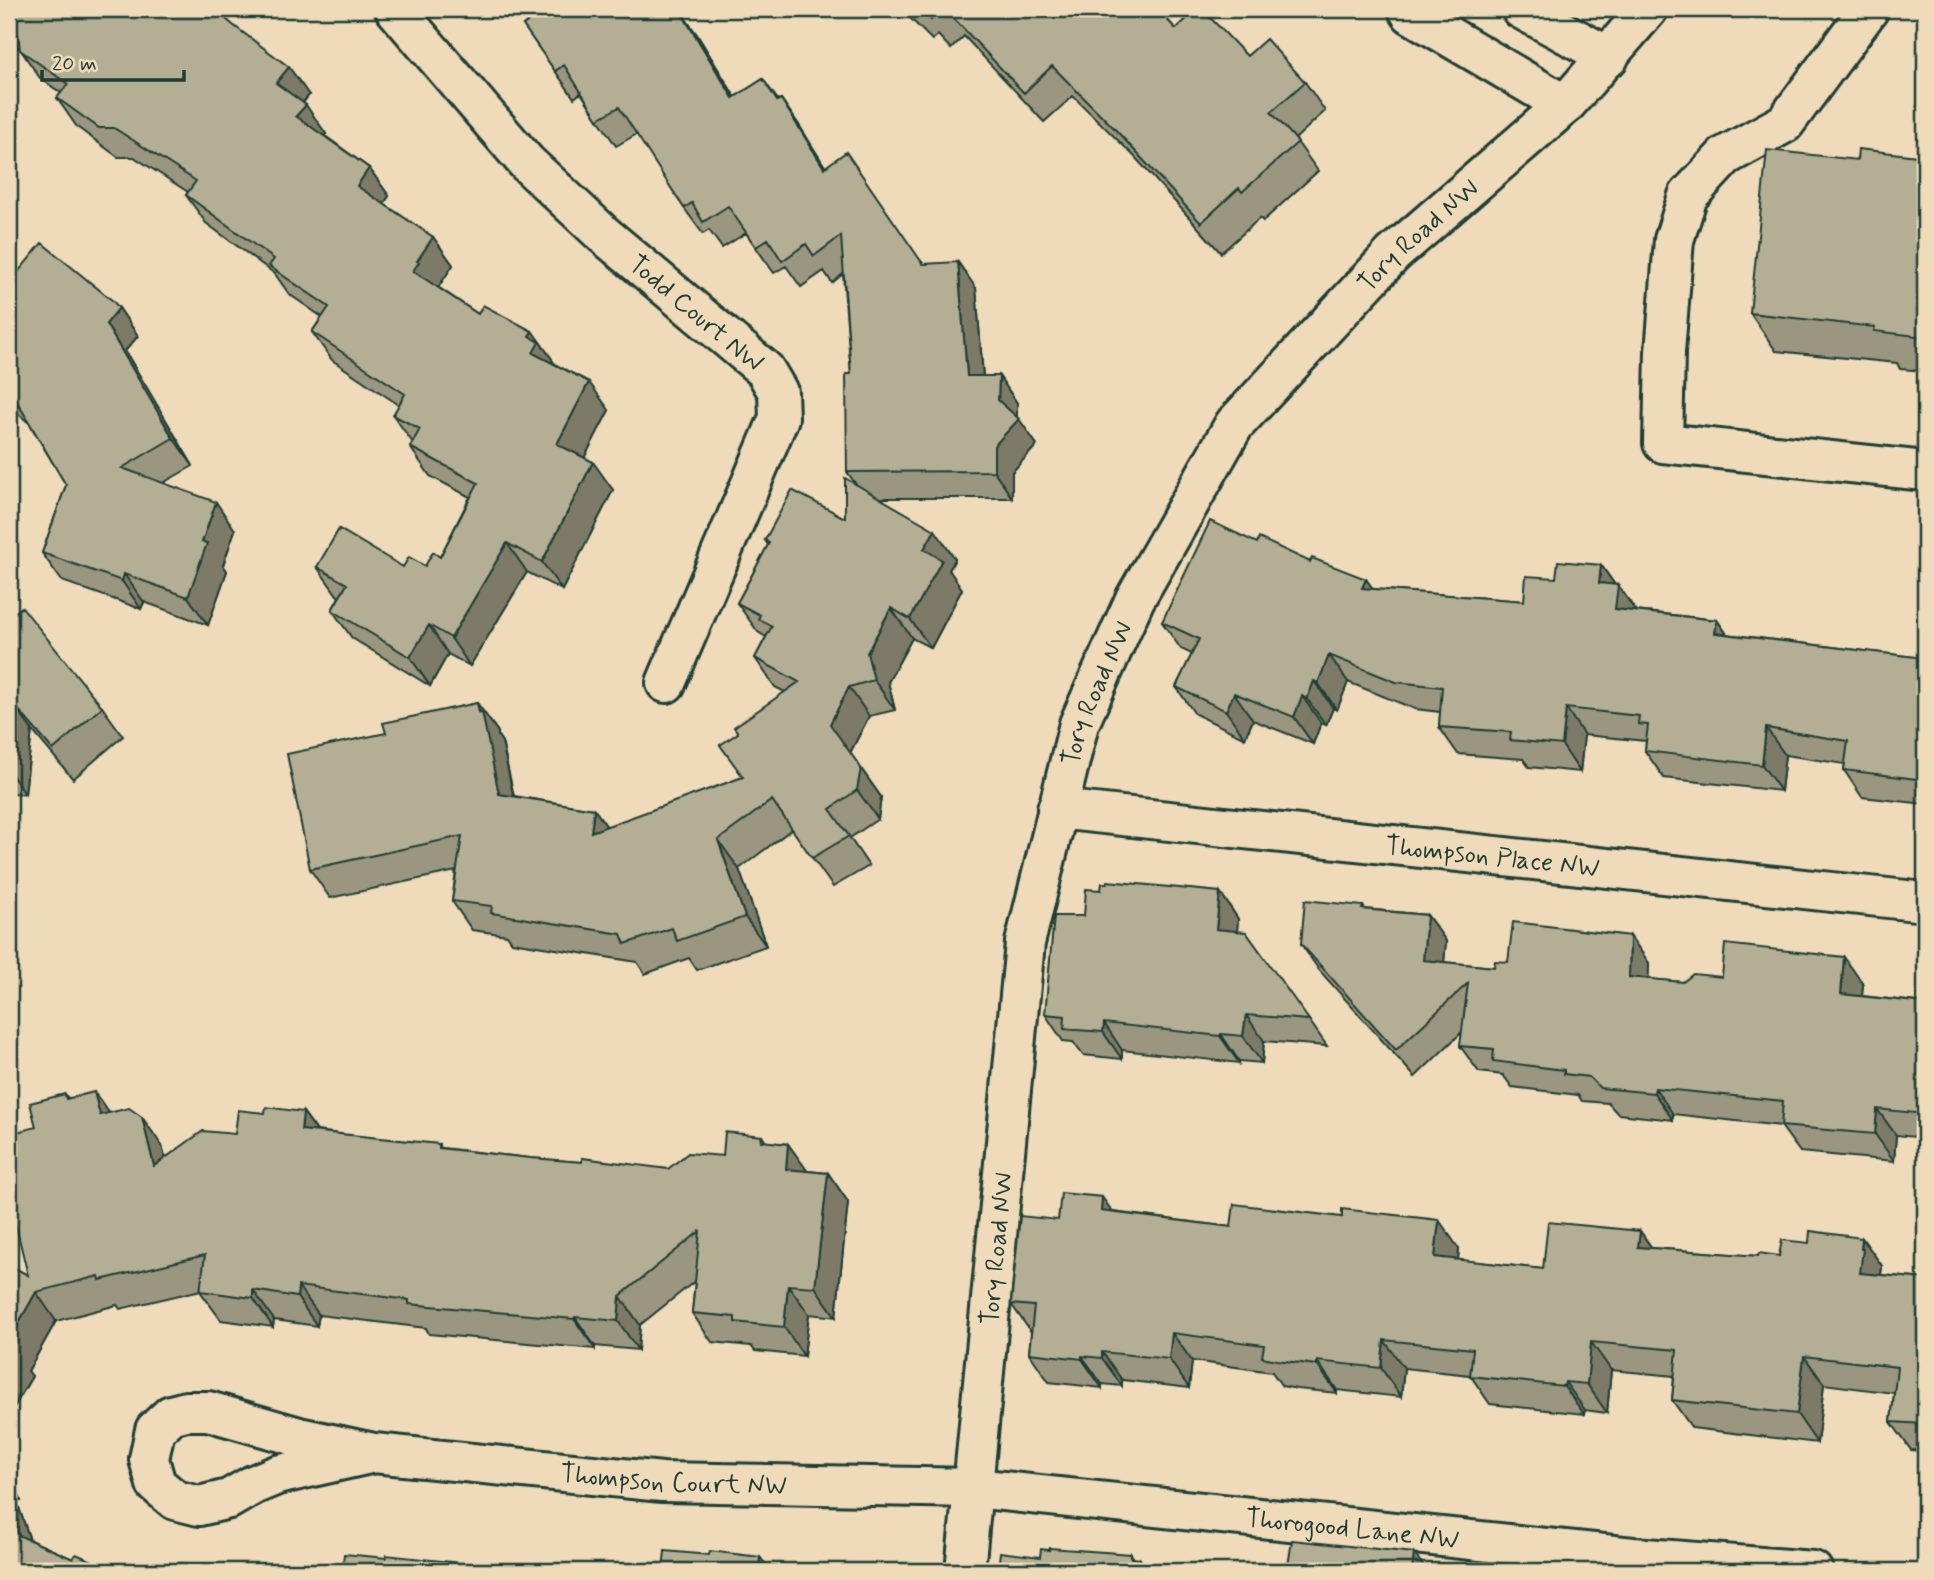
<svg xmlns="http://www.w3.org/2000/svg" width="1934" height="1580" font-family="Mynerve,sans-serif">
	<rect width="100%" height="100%" fill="#efdab9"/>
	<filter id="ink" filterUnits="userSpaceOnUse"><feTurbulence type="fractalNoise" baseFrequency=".0143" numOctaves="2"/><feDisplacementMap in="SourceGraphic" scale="14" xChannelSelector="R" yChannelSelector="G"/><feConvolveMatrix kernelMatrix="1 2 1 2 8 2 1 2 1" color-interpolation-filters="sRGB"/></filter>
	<g filter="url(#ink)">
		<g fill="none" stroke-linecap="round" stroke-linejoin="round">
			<!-- minor casing -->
			<g stroke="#1f3d34" stroke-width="44">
				<g id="minor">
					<path id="s1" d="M395 9 527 163 603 234 765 370 778 392 779 418 666 683"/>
					<path d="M1408 9 1411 14 1565 105"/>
					<path d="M1521 9 1609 57"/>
					<path d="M1869 9 1785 123 1725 156 1688 196 1674 240 1665 352 1663 443 1925 471"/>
					<path id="s2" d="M1057 809 1925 902"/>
					<path id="s3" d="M374 1453 277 1475 253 1485 229 1499 199 1506 175 1500 156 1484 149 1459 155 1430 171 1415 186 1411H208L299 1437 374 1453 662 1482 974 1488 1633 1557 1813 1571"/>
				</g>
			</g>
			<!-- tertiary casing -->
			<g stroke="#1f3d34" stroke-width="44">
				<g id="tertiary">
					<path id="s4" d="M965 1571 1025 943 1079 724 1135 599 1234 425 1393 254 1565 105 1648 9"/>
				</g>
			</g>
			<!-- minor -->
			<use href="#minor" stroke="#efdab9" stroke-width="38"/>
			<!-- tertiary -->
			<use href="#tertiary" stroke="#efdab9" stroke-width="38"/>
		</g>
		<!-- wall -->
		<path fill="#9b967f" stroke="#1f3d34" stroke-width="2" d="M9 9 168 15 226 19 309 95 303 103 326 134 324 135 369 168 389 196 384 204 433 237 453 265 438 287 478 314 532 331 552 359V360L554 363 609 410 584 457 613 490 562 590 527 572 470 666 448 654 430 686 352 638 332 610 339 597 337 595 317 567 425 566 440 557 470 497 430 476 410 447 413 443 393 415 399 405 332 360 312 332 322 317 289 294 275 274 206 223 186 195 188 192 134 157H118L77 127 57 98 61 93 40 78 20 49 9 41Z
			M901 9H1157L1176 29 1247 56 1305 82 1325 111 1295 139 1318 171 1263 221 1260 218 1221 253 1134 156 1073 96 1044 122 964 36 951 49 938 35 932 40Z
			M545 10 669 12 696 33 735 97 763 79 778 100 781 99 799 125 825 167 924 264 976 288 983 376H999L1017 403V417L1037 445 1012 472V498H881L955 559 949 570 962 589 931 648 912 638 888 682 895 710 869 716 850 753 881 797 878 819 850 838 869 866 833 887 792 829 739 869 766 946 697 970 689 958 645 974 637 962 512 942 507 935 472 930 452 901 456 871 330 898 310 869 386 733 477 703 498 732V736L502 742 514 796 594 809 607 827 743 777 738 733 785 692 775 687 755 658 766 637 758 632 737 603 768 545 765 540 845 518 855 483 847 472 851 374 843 274 832 283 824 271 801 287 786 266 774 273 746 233 722 248 709 230 703 234 684 208 637 134 616 146 598 119 581 93 574 98 523 25Z
			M1925 157V371L1900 369 1897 363 1776 351 1750 313 1857 160Z
			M9 234 11 238 16 275 119 308 138 336 125 351 193 466 163 483 235 530 223 565 227 571 208 625 144 602 141 609 62 581 42 553 66 485 29 423 9 406Z
			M1257 543 1310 562 1366 579 1373 589 1524 601 1556 578 1601 565 1615 585H1618L1636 611 1717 620 1727 634 1923 658 1925 641V804L1862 797 1844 770 1845 764 1785 755 1781 791 1664 778 1645 751 1646 741 1584 735 1580 772 1529 767 1523 759 1458 754 1439 727 1440 712 1415 709 1348 682 1337 710 1333 708 1326 725 1321 723 1313 744 1253 720 1245 738 1195 714 1176 687 1192 654 1181 649 1162 622Z
			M9 617 102 707 123 736 73 779 32 730 25 794 9 793Z
			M1101 890 1220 892 1238 919 1237 931 1309 1020 1327 1046 1264 1041 1262 1063 1239 1061V1063L1122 1050V1059L1083 1055 1073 1042 1063 1041 1045 1014 1084 916Z
			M1363 906 1365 909 1427 915 1446 941 1444 962 1494 967 1508 962 1630 936 1649 963 1648 979 1683 982 1722 977 1863 984 1862 996 1925 1003V1138L1896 1135 1894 1161 1800 1152 1781 1126 1673 1114V1120L1618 1114 1608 1103 1582 1101 1578 1095 1512 1087 1503 1075 1479 1072 1460 1046 1462 1032 1415 1077 1319 970 1301 944Z
			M65 1094 68 1098 109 1113 162 1146 165 1158 235 1134 265 1113 303 1112 317 1131 442 1148 530 1158 668 1169 723 1156 762 1136 766 1142 788 1144 807 1171 828 1173 848 1202 836 1317 809 1314 804 1356 755 1351 751 1346 712 1342 692 1313 695 1281 640 1325 638 1350 595 1346V1349L429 1334 426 1328 319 1315 317 1326 274 1320 273 1327 221 1320 200 1291 201 1290 120 1309 117 1305 56 1321 28 1371 32 1376 9 1416 28 1275 36 1127Z
			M1113 1212 1231 1227 1459 1249 1458 1260 1543 1269 1640 1231 1652 1248 1758 1256H1779L1809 1243 1862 1238 1882 1266 1881 1275 1925 1279V1451L1911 1450 1891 1422 1894 1393 1824 1384 1817 1443 1692 1428 1672 1400 1674 1376 1611 1370 1607 1413 1585 1410 1584 1414 1490 1404 1470 1375 1404 1368 1401 1397 1337 1390V1393L1297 1389 1282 1386 1272 1372 1192 1361 1189 1388 1122 1380V1386L1102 1384V1388L1049 1382 1029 1353 1031 1332 1011 1304Z
			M9 1466 21 1501 17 1502 30 1540 73 1559 9 1571Z"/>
		<!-- shaded-wall -->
		<path fill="#7e7a68" stroke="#1f3d34" stroke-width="2" d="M679 9 696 33 752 125 733 98Z
			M289 67 309 95 296 111 276 83Z
			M781 99 799 125 842 194 824 168Z
			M306 105 326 134 316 144 296 116Z
			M369 168 389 196 376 215 357 186Z
			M9 234 11 238 22 319 9 300Z
			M433 237 453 265 437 289 413 271 417 261Z
			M958 262 976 288 985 403 967 376Z
			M119 308 138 336 125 351 193 466 173 438 106 324Z
			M532 331 552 359V360L559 370 533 353 529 336Z
			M999 376 1017 403V421L1019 419 1037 445 1012 472V498L994 471V446L998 400Z
			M589 382 609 410 577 472 557 444Z
			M593 462 613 490 562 590 542 562Z
			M216 502 235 530 223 565 227 571 208 625 188 597 202 542Z
			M935 530 955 559 949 570 962 589 931 648 910 619 924 549Z
			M507 543 527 572 470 666 451 638Z
			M1601 565 1617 588 1618 585 1636 612 1615 609 1599 583Z
			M124 574 144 602 141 609 122 581Z
			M1366 579 1385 606 1362 588Z
			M891 608 912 638 888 682 895 710 874 680 867 653Z
			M1717 620 1735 646 1715 633Z
			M429 625 448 654 430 686 410 657Z
			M1329 655 1348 682 1337 710 1318 683Z
			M1314 681 1333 708 1326 725 1307 699Z
			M849 687 869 716 850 753 881 797 878 819 857 790 830 724Z
			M1234 693 1253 720 1245 738 1226 711Z
			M1302 696 1321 723 1313 744 1294 717Z
			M11 701 32 730 25 794 9 771V727Z
			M477 703 498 732V736L502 742 519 823 499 794Z
			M1566 708 1584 735 1580 772 1562 745Z
			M1766 728 1785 755 1781 791 1762 765Z
			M594 809 615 838 591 832Z
			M718 840 739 869 766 946 745 917Z
			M1220 892 1238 919 1235 956 1216 929Z
			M1427 915 1446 941 1442 986 1423 960Z
			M1630 936 1649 963 1648 1003 1629 977Z
			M1844 957 1863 984 1860 1021 1841 994Z
			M1246 1015 1264 1041 1262 1063 1243 1036Z
			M1104 1023 1122 1050V1059L1103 1032Z
			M1221 1034 1239 1061V1063L1220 1036Z
			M1655 1088 1673 1114V1120L1654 1093Z
			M94 1092 115 1121 100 1115Z
			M1877 1109 1896 1135 1894 1161 1875 1134Z
			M303 1112 324 1141 301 1130Z
			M142 1117 162 1146 174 1195 154 1166Z
			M788 1144 809 1173 786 1169Z
			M828 1173 848 1202 836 1317 815 1287Z
			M1102 1197 1122 1225 1101 1211Z
			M1439 1220 1459 1249 1455 1286 1435 1257Z
			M1640 1231 1660 1260 1638 1247Z
			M1862 1238 1882 1266 1881 1274 1883 1278 1860 1273Z
			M788 1285 809 1314 804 1356 784 1327Z
			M298 1286 319 1315 317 1326 297 1297Z
			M253 1290 274 1320 273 1327 253 1298Z
			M36 1292 56 1321 28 1371 32 1376 9 1416V1340Z
			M620 1296 640 1325 638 1350 618 1321Z
			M575 1317 595 1346V1349L574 1319Z
			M1172 1333 1192 1361 1189 1388 1169 1359Z
			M1384 1340 1404 1368 1401 1397 1381 1368Z
			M1591 1342 1611 1370 1607 1413 1587 1384Z
			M1102 1352 1122 1380V1386L1102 1358Z
			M1082 1356 1102 1384V1388L1082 1359Z
			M1804 1356 1824 1384 1817 1443 1797 1414Z
			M1317 1361 1337 1390V1393L1317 1365Z
			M1565 1382 1585 1410 1584 1414 1564 1386Z
			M9 1466 21 1501 9 1484Z
			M9 1491 17 1502 38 1564 18 1535 9 1509Z
			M1414 1553 1427 1571H1412Z
			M1131 1554 1139 1566 1140 1559 1149 1571H1139L1131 1558Z
			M760 1557 771 1571H759Z"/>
		<!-- building -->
		<path fill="#b4af94" stroke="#1f3d34" stroke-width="2" d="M9 9H160L168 15 172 9H216L222 13 220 14 233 25 289 67 276 83 306 105 296 116 369 168 357 186 433 237 417 261 419 262 413 271 478 314 483 305 532 331 529 336 539 342 533 353 589 382 557 444 593 462 542 562 507 543 451 638 429 625 410 657 332 610 347 584 317 567 339 529 403 567 409 557 425 566 433 552 440 557 478 483 410 447 420 429 393 415 405 394 312 332 329 307 269 266 274 259 186 195 196 181 114 128H99L57 98 68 84 20 50 18 34 9 27Z
			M544 9H667L669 12 674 9H679L733 98 763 79 777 101 781 99 824 168 846 152 923 264 958 262 967 376H999L998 400 1019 419 994 446V471L847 472 846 374H851L841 236 814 256 806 244 782 261 768 239 756 247 728 206 703 222 692 203 684 208 619 107 598 119 564 65 555 71 523 25 545 10Z
			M920 9H942L931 20Z
			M945 9H1157L1176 29 1197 9H1202L1247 56 1266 39 1305 82 1271 112 1298 142 1242 192 1239 188 1201 223 1113 127 1052 66 1024 93Z
			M1858 149 1925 157V337L1874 331 1875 327 1750 313 1767 150 1857 160Z
			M42 243 113 301 119 308 106 324 173 438 122 468 216 502 202 542 207 543 188 597 124 574 122 581 42 553 66 485 16 400 9 394V283Z
			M845 478 935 530 924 549 942 560 910 619 891 608 867 653 874 680 849 687 830 724 861 768 857 790 830 809 849 836 812 858 772 800 718 840 745 917 677 941 672 928 625 944 621 934 491 913 492 906 452 901 462 836 310 869 287 754 386 733 383 723 477 703 479 713 482 712 499 794 594 809 591 832 743 777 720 745 738 733 734 727 799 682 755 658 772 626 758 619 760 615 737 603 769 543 765 540 792 490 845 518Z
			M1210 521 1257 543 1259 538 1310 562 1312 558 1366 579 1362 588 1524 601 1526 576 1556 578 1558 561 1601 565 1599 583 1618 585 1615 609 1717 620 1715 633 1923 658 1925 641V780L1844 770 1848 741 1766 728 1762 765 1645 751 1648 725 1638 724 1639 716 1566 708 1562 745 1510 740 1511 732 1439 727 1442 687 1396 682 1329 655 1318 683 1314 681 1307 699 1302 696 1294 717 1234 693 1226 711 1176 687 1199 639 1162 622Z
			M22 607 102 707 53 750 11 701 9 727V617Z
			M1107 881 1220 892 1216 929 1246 932 1309 1020 1246 1015 1243 1036 1221 1034 1220 1036 1104 1023 1103 1032 1064 1029 1065 1016 1045 1014 1054 916H1084L1086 889 1101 890 1102 883H1107Z
			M1305 900 1363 906 1362 909 1427 915 1423 960 1494 967 1495 961 1508 962 1513 922 1630 936 1629 977 1683 982 1693 974 1722 977 1725 944 1844 957 1841 994 1925 1003V1114L1877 1109 1875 1134 1781 1126 1783 1101 1655 1088 1654 1093 1600 1088 1589 1077 1564 1074V1070L1493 1061 1494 1049 1460 1046 1468 983 1396 1050 1301 944Z
			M94 1092 100 1115 129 1108 142 1117 154 1166 203 1131 235 1134 238 1110 265 1113 266 1107 303 1112 301 1130 439 1144V1148L530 1158 582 1162V1158L668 1169 688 1153 723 1156 725 1132 762 1136 761 1141 788 1144 786 1169 828 1173 815 1287 788 1285 784 1327 735 1322V1317L692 1313 700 1231 620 1296 618 1321 575 1317 574 1319 409 1304V1300L298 1286 297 1297 253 1290V1298L200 1291 205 1255 100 1280 99 1276 36 1292 9 1340V1265L28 1275 9 1198V1134L36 1127 30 1103 65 1094 66 1099Z
			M1061 1193 1102 1197 1101 1211 1231 1227 1234 1204 1342 1217V1209L1439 1220 1435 1257 1543 1269 1548 1222 1640 1231 1638 1247 1758 1256 1759 1253 1779 1256 1782 1240 1809 1243 1810 1231 1862 1238 1861 1249H1863L1860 1273 1925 1279V1424L1891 1422 1897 1367 1804 1356 1797 1414 1672 1400 1677 1350 1591 1342 1587 1384 1565 1382 1564 1386 1470 1376 1473 1349 1384 1340 1381 1368 1317 1361V1365L1277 1360 1262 1357 1264 1345 1172 1333 1169 1359 1102 1352V1358L1082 1356V1359L1029 1353 1034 1306 1011 1304 1020 1216 1058 1220Z
			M9 1509 18 1535 73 1559 76 1554 116 1571H9Z
			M1292 1540 1414 1553 1412 1571H1279V1564L1288 1566Z
			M1049 1548 1131 1554V1558L1140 1559 1139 1571H998L1000 1552 1040 1557 1041 1549 1049 1550Z
			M665 1551 709 1555 710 1551 760 1557 759 1571H663Z
			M344 1554 386 1558V1555L498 1567V1563L543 1568V1565L595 1571H342Z
			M180 1563 231 1568 230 1571H179Z"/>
	</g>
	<g text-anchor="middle" stroke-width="7" stroke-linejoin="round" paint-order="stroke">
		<!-- street labels -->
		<g font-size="26" fill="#1f3d34" stroke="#efdab9">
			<text dy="9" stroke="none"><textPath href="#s4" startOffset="1458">Tory Road NW</textPath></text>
			<text dy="9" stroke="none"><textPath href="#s1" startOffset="429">Todd Court NW</textPath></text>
			<text dy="9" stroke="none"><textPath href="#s4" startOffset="891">Tory Road NW</textPath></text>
			<text dy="9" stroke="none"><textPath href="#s2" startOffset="438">Thompson Place NW</textPath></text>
			<text dy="9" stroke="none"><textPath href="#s4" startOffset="324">Tory Road NW</textPath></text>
			<text dy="9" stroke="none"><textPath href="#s3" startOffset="821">Thompson Court NW</textPath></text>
			<text dy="9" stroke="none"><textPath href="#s3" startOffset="1502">Thorogood Lane NW</textPath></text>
		</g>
	</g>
	<!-- margin -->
	<rect width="1934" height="1580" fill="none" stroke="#efdab9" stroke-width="35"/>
	<rect x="18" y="18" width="1899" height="1545" fill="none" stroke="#1f3d34" stroke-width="2.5" filter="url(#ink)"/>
	<!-- scale -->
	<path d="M42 70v10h142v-10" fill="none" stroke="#1f3d34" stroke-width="3.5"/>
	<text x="52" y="70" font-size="21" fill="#1f3d34" stroke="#efdab9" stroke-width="5" paint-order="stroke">20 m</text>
</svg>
